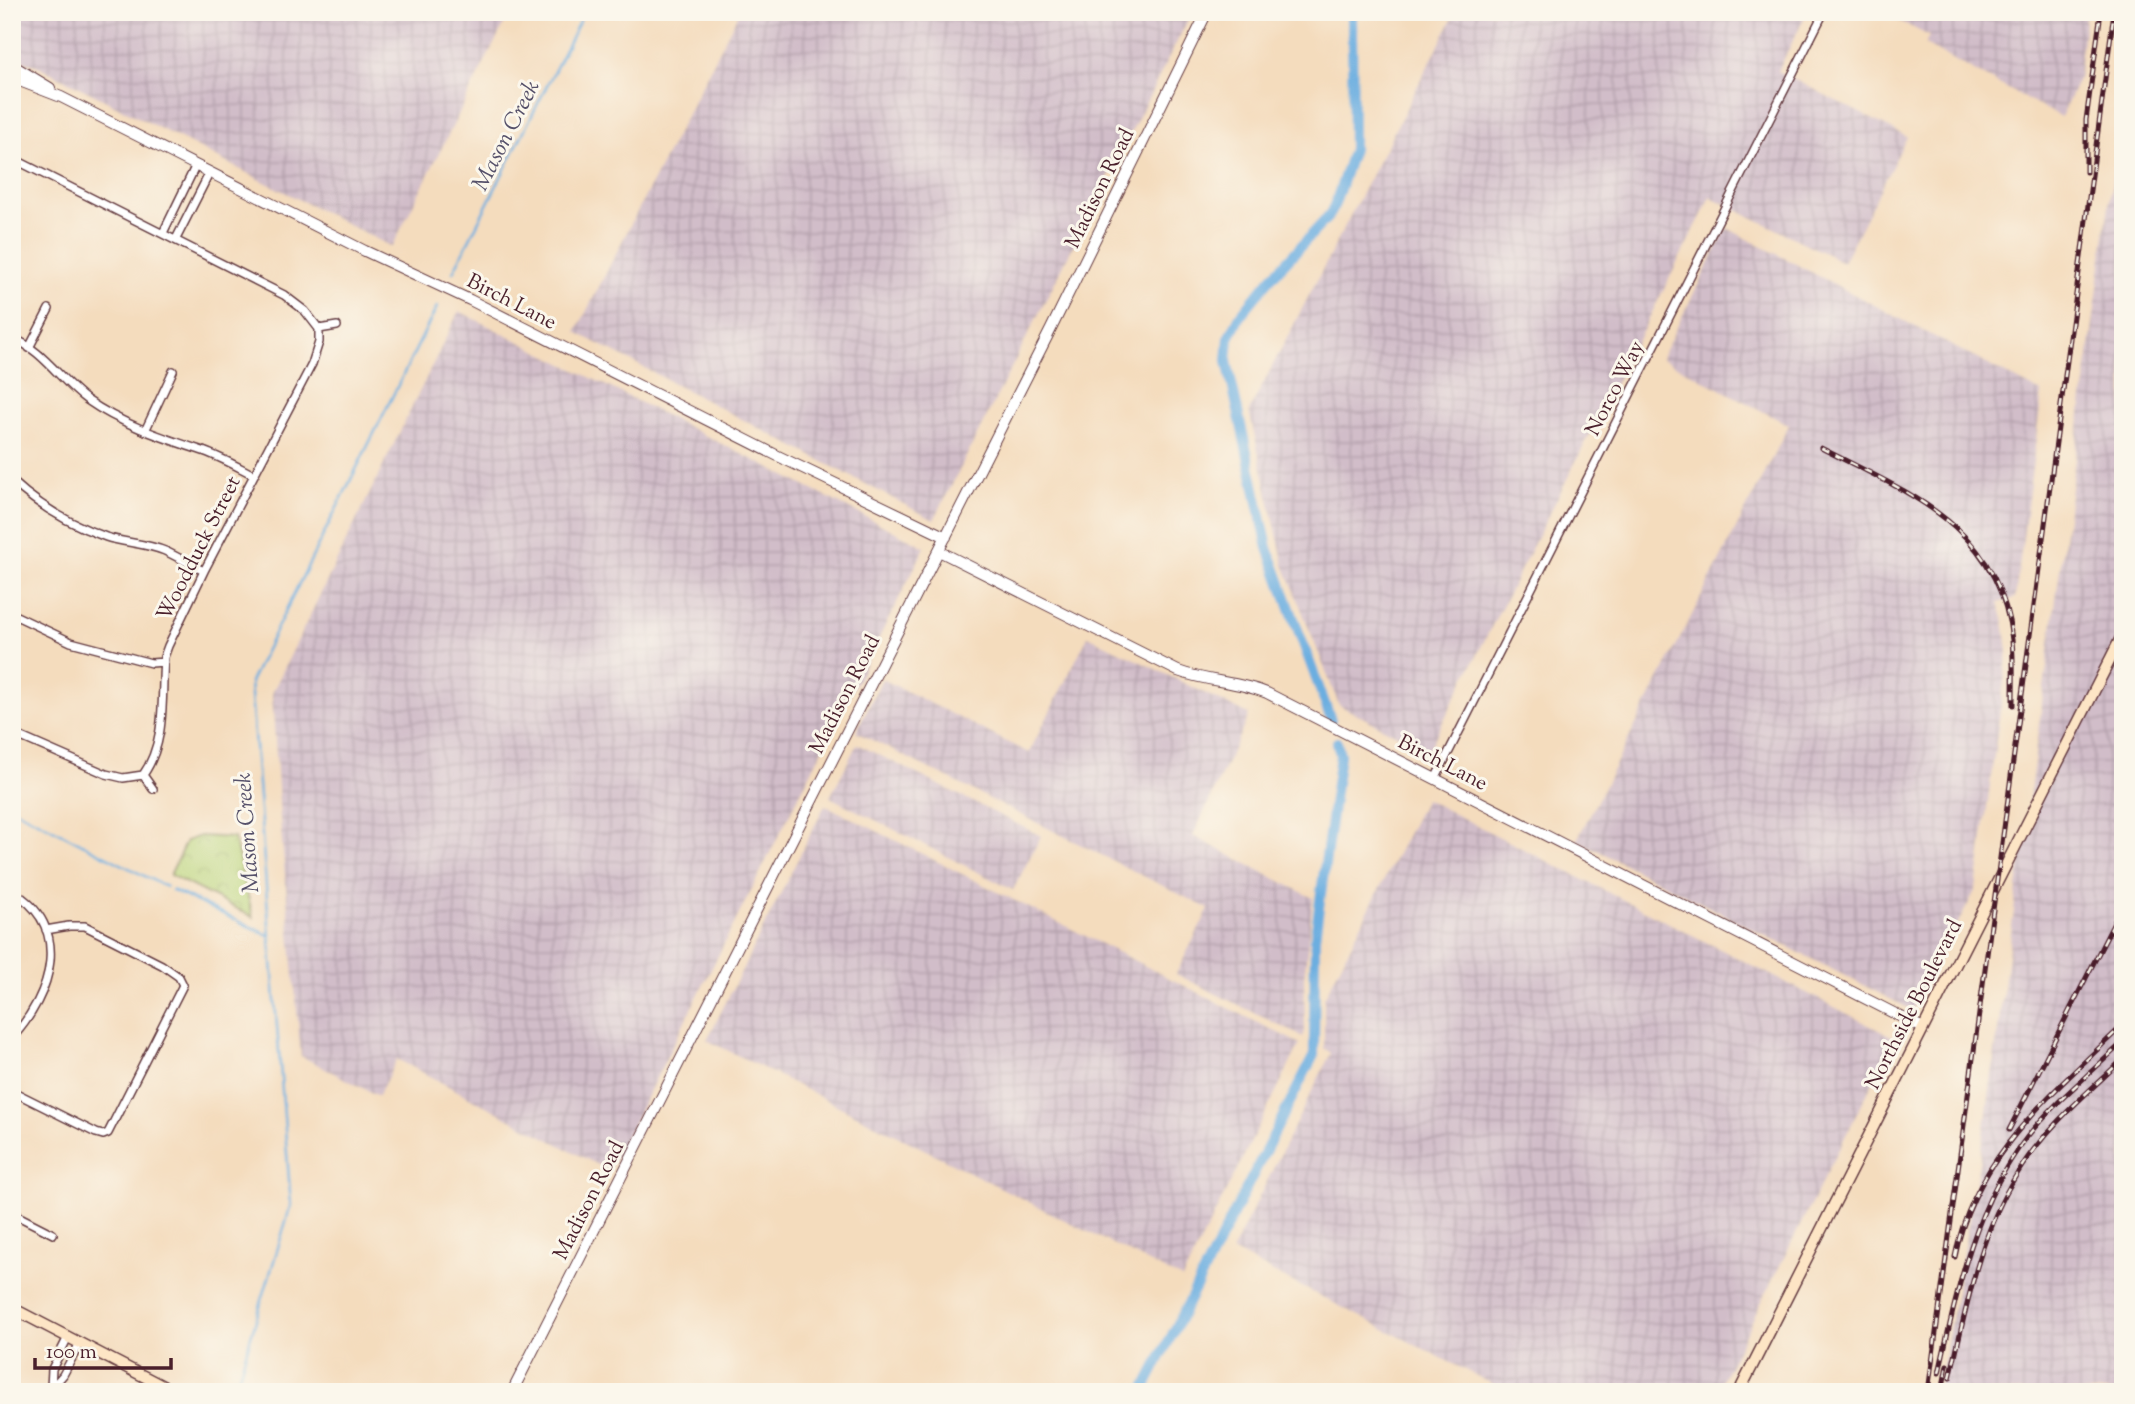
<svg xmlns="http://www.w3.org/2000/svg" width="2135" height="1404" font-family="'Sorts Mill Goudy',serif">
	<defs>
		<pattern id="industrial-grid" width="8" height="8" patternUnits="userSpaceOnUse" patternTransform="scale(1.75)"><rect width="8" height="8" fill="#d1bdc9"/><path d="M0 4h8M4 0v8" fill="none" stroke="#b5a2ad"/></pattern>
		<pattern id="park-crowns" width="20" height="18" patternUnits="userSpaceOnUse" patternTransform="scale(1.75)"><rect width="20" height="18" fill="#bad378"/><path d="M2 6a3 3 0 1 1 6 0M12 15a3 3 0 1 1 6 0" fill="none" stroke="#a1b568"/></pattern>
	</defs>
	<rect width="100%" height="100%" fill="#fbf7ec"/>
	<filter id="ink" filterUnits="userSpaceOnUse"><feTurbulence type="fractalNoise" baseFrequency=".0143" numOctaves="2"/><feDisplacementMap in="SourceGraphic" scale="14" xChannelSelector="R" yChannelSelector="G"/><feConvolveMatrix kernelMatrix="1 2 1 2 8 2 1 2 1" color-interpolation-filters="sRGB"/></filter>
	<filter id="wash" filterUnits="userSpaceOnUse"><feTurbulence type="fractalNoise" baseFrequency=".00686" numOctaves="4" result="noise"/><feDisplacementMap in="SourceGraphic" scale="28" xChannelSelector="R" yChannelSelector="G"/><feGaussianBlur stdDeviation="1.57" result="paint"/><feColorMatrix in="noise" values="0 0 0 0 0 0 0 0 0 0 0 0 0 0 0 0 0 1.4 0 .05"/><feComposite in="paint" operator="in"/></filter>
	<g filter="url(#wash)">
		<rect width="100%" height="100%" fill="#f4dcbd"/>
		<!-- industrial -->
		<path fill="url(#industrial-grid)" d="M12 12H510L392 247 36 65 25 62 12 50Z
			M739 12H1192L934 520 576 332Z
			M1456 12H1807L1778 71 1907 137 1843 262 1711 197 1428 751 1339 705 1284 565 1249 411Z
			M1882 12H2086L2078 79 2061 117 1925 45 1929 36Z
			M2123 101V1392H1938L1983 1141Z
			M1727 228 2042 393 2015 598 1998 603 2004 621 2008 651 1976 889 1912 1010 1577 840 1789 425 1661 358Z
			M459 311 925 547 609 1171 397 1059 378 1096 301 1056 280 818 272 693Z
			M1088 636 1249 715 1193 836 1313 898 1304 978 1305 1031 1303 1037 1176 974 1209 909 856 732 882 679 1029 753Z
			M857 744 1041 836 1013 890 830 797Z
			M1425 799 1895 1038 1716 1392H1508L1232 1251 1331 1053 1324 1048V998Z
			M825 805 1300 1044 1182 1279 707 1040Z"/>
		<!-- park -->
		<path fill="url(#park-crowns)" stroke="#827952" stroke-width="2" d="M200 836 234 838 253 917 170 875 186 841Z"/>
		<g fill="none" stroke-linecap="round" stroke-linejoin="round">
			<!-- stream -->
			<path stroke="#6caee0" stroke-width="2.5" d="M453 272 584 12
				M12 808 166 887
				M172 890 270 936
				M234 1392 291 1205 250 682 437 307"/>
			<!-- canal -->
			<path stroke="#6caee0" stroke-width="10" d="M1331 720 1268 548 1227 361 1229 338 1240 316 1271 278 1328 217 1335 204 1353 149 1352 12
				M1143 1392 1314 1055 1315 937 1340 755 1337 742"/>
		</g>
	</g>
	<g filter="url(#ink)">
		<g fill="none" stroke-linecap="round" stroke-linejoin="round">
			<!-- minor casing -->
			<g stroke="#643b41" stroke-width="10">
				<path id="minor" d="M12 158 284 295 305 311 319 329
					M163 233 196 165
					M176 239 210 172
					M319 329 337 326
					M12 338C42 349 61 381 87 400 121 424 161 437 200 450 219 456 236 466 254 475
					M29 348 49 309
					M145 431 173 371
					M12 481C38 505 72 525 106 537 124 543 146 543 165 551 178 557 191 565 204 571
					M12 614 71 642 151 663 164 662
					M12 733 106 774 123 778 143 775
					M143 775C167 741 161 697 164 657L168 646 204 571 312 364 319 342V329
					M143 775 153 789
					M1435 779 1824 12
					M12 891C73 927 52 994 12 1038
					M12 1091 96 1133 103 1135 108 1133 183 985 179 977 162 965 85 926H69L46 930
					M12 1213 53 1234
					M51 1387 52 1369 68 1337
					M48 1392 63 1375 80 1343"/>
			</g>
			<!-- tertiary casing -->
			<g stroke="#643b41" stroke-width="12">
				<path id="tertiary" d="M12 65 50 88
					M12 78 61 97 365 251 470 300 778 456 946 537
					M939 551 1178 671C1207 682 1238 681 1267 693L1923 1028
					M512 1392 1051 329 1207 12"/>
			</g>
			<!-- secondary casing -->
			<g stroke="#643b41" stroke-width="13">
				<path id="secondary" d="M12 1308 174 1392
					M1739 1392 2123 634"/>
			</g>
			<!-- minor -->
			<use href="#minor" stroke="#fff" stroke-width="7"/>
			<!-- tertiary -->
			<use href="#tertiary" stroke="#fff" stroke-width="10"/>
			<!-- secondary -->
			<use href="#secondary" stroke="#fde5c5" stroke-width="10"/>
			<!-- rail casing -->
			<g stroke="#4a1f2b" stroke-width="5">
				<path id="rail" d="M2086 172V120L2101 12
					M1821 448C1909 493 2000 527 2012 640 2014 661 2013 683 2013 705
					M2009 1130 2123 905
					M1955 1257C1974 1156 2053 1093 2123 1025
					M1939 1373C1957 1291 1974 1205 2027 1137 2054 1102 2091 1073 2123 1042
					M1950 1378C1966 1309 1979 1234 2017 1174 2044 1129 2085 1095 2123 1059
					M1928 1392 2114 12
					M1942 1392 1947 1365"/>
			</g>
			<!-- rail -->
			<use href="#rail" stroke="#fbf7ec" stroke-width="2.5" stroke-dasharray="8" stroke-linecap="butt"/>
		</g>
	</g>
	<g text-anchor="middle" stroke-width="6" stroke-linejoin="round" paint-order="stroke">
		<!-- street labels -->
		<g font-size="21" fill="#4a1f2b" stroke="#fbf7ec">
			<text transform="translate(1099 188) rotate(-64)" y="7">Madison Road</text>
			<text transform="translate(512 301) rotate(27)" y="7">Birch Lane</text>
			<text transform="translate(1614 388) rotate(-63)" y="7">Norco Way</text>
			<text transform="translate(198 548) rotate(-63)" y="7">Woodduck Street</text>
			<text transform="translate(844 694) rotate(-63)" y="7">Madison Road</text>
			<text transform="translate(1443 762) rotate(27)" y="7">Birch Lane</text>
			<text transform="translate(1913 1004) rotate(-63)" y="7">Northside Boulevard</text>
			<text transform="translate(588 1200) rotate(-63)" y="7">Madison Road</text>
		</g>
		<!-- water labels -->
		<g font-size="23" font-style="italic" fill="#56516a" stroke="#fbf7ec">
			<text transform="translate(505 135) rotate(-63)" y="8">Mason Creek</text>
			<text transform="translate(246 833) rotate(-94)" y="8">Mason Creek</text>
		</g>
	</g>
	<!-- margin -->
	<rect width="2135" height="1404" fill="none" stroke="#fbf7ec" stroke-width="42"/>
	<!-- scale -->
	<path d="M35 1358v10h136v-10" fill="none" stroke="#4a1f2b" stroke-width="3.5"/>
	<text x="46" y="1358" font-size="21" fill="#4a1f2b" stroke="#fbf7ec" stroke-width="5" paint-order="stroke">100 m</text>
</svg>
